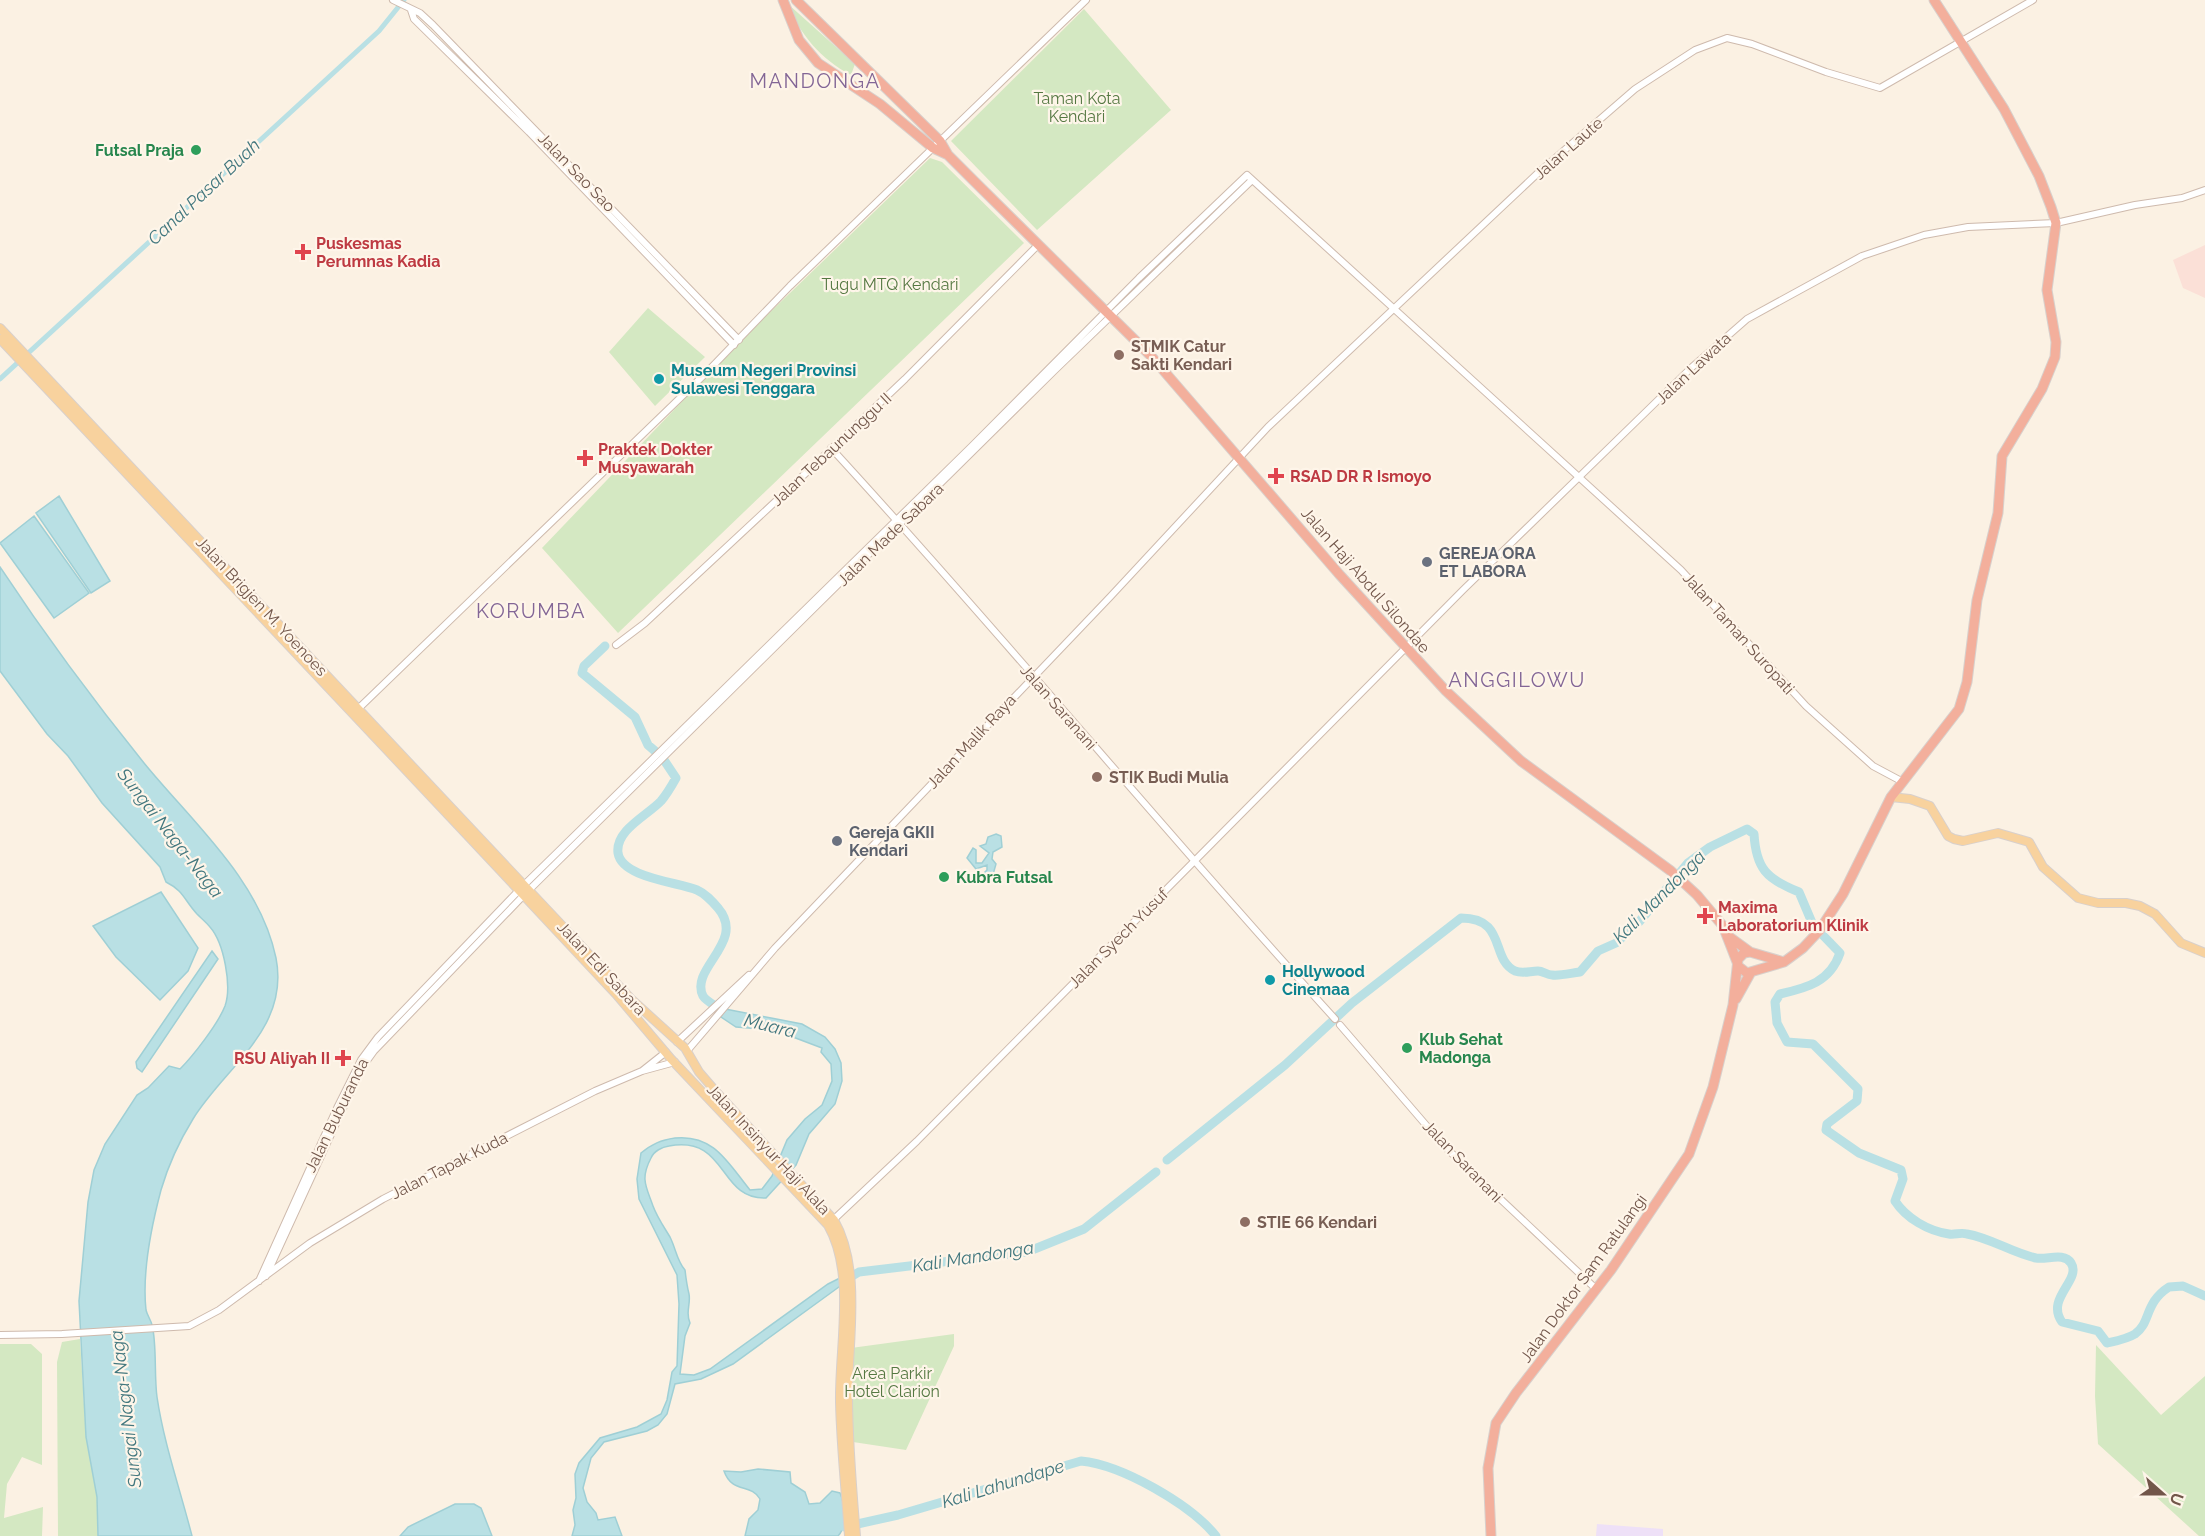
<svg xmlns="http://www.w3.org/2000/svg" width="2205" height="1536" font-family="Raleway,sans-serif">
	<rect width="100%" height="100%" fill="#fbf1e3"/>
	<!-- commercial -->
	<path fill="#fbe0d7" d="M2205 245V298L2183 288 2173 260Z"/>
	<!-- education -->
	<path fill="#eee0f7" d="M1597 1524 1663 1529V1536H1596Z"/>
	<!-- green -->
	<path fill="#d4e8c2" d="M788 4 855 64 851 75C821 59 800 35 788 4Z
		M1084 9 1171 110 1037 230 951 141Z
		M930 158 942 162 1024 243 618 633 542 548 734 347Z
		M648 308 705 357 655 406 609 352Z
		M954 1334V1346L906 1450 853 1442 851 1348Z
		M80 1339 86 1437 97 1497 98 1536H58L57 1362 62 1342Z
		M0 1344H31L42 1354V1465L22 1457 7 1484 4 1518 43 1507 42 1536H0Z
		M2096 1345 2161 1415 2205 1376V1536H2199L2098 1444 2095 1396Z"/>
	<!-- water -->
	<path fill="#b9e0e4" stroke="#9fcfd5" stroke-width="1.5" d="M59 496 110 581 91 593 36 513Z
		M34 516 89 593 54 618 0 543Z
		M0 567C45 635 93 700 144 763 192 822 260 880 276 958 290 1029 225 1067 193 1119 180 1140 168 1166 161 1190 152 1224 142 1274 146 1310 147 1315 151 1320 152 1325 157 1344 154 1375 157 1397 164 1444 180 1489 192 1536H98L97 1497 86 1437 79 1301 88 1202 94 1170 105 1144 137 1095 148 1088 169 1066 180 1069C193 1056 218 1024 225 1006 232 986 224 943 210 927 206 922 201 918 197 914 184 900 184 891 166 882L160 867 102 803 68 756 47 734 0 671Z
		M996 834 1001 836 1002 847 993 852 992 859 996 864 992 878 986 883 980 877 987 870V865L976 869 967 858 973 848 976 850V863H982L989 853 980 846 986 844 988 837Z
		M161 892 198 948 188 971 160 1000 116 957 93 926Z
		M212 951 218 959 142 1072 137 1068 136 1062Z
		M725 1009 802 1024 825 1037 835 1049 841 1063 842 1081 835 1104 809 1134 796 1165 766 1198C718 1200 728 1135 669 1146 662 1147 654 1151 651 1158 640 1179 646 1186 653 1206 657 1217 664 1227 670 1237 676 1249 677 1261 685 1270 686 1279 687 1286 689 1294 691 1304 685 1313 690 1323L685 1336 680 1374 694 1375 710 1369 828 1284 842 1277 843 1284 733 1364 701 1379 675 1384 667 1414 658 1425 647 1431 604 1442 591 1458 583 1488 587 1502 596 1513 598 1520 615 1517 622 1536H572L575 1525 573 1510 576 1498 575 1474 579 1463 600 1438 637 1427 661 1414 667 1400 672 1372 677 1366 679 1304 677 1275 639 1199 637 1179 641 1153C652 1144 661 1140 675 1138 714 1134 728 1163 750 1190L762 1189 772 1176 787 1140 805 1119 822 1105 832 1081 831 1064 821 1052 822 1048 793 1037 787 1031 736 1027 721 1017Z
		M758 1469 790 1472 791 1483 805 1492 809 1504 820 1503 832 1491 840 1493C845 1504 847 1527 838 1536H745L749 1519 758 1510 760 1499C751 1483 732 1494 724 1471L741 1472Z
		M455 1504H474L481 1508 492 1536H400L408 1527Z"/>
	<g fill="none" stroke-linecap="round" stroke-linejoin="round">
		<!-- canal -->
		<path stroke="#b9e0e4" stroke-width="5" d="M0 379 379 31 404 0"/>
		<!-- river -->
		<path stroke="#b9e0e4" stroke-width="9" d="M605 646 584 666 582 673 635 717 648 745 662 757 676 778C671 787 667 794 661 801 648 815 615 830 618 853 622 878 678 882 697 890 706 894 712 901 718 908 747 942 689 968 703 996 706 1001 716 1006 721 1010
			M1167 1160 1285 1065 1352 1003 1461 918C1507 918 1490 959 1515 971 1523 974 1530 971 1538 971 1543 971 1547 975 1552 975 1561 976 1571 973 1580 972L1598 951 1616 943 1639 922 1688 863 1710 847 1747 829 1754 834C1756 868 1766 879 1799 892L1813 925 1840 953C1830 982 1807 988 1780 994L1775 1002 1777 1023 1787 1042 1813 1044 1858 1089 1857 1101 1827 1124 1826 1130 1859 1153 1901 1170 1903 1179 1895 1201C1906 1218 1928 1231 1949 1234 1955 1235 1961 1232 1967 1234 1991 1238 2012 1253 2036 1258 2047 1260 2064 1252 2071 1263 2082 1280 2045 1298 2062 1322L2098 1331 2107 1343C2116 1341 2127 1339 2135 1334 2151 1323 2144 1303 2169 1287L2183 1286 2205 1296
			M844 1281 859 1272 1027 1252 1084 1229 1156 1172
			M844 1527 898 1515 1081 1461C1122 1465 1190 1504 1216 1536"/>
		<!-- minor casing -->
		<g stroke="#cebaad" stroke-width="8">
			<path id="minor" d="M393 0 420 13 433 25 739 340
				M411 10 414 19 529 132 734 345
				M831 448C1003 635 1164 831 1335 1019
				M616 645 645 623 790 488 905 379 1038 245
				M358 709 707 372 790 286 1086 0
				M1340 1025 1444 1146 1595 1288
				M677 1042 749 975
				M687 1051 775 948 1110 597 1268 427 1538 173 1635 89 1695 50 1727 38 1752 44 1826 72 1880 88 2033 0
				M642 1071 666 1052
				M831 1222 917 1141 1463 590 1691 368 1747 319 1862 256 1924 235 1968 227 2056 223 2135 205 2182 198 2205 190
				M266 1276 361 1069 374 1051 523 896 1054 371 1252 180
				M259 1281 338 1106 361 1060 378 1037 524 885 972 446 1139 278 1247 175 1681 570 1806 706 1873 766 1903 782
				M0 1335 62 1334 189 1326 219 1310 310 1243 383 1199 595 1091 642 1071 675 1062"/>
		</g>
		<!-- major casing -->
		<g stroke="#d8d0cc" stroke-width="10">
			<path id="major" d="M0 328 631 999 685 1048 699 1072 718 1094 834 1220C862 1269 848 1339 848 1395 848 1442 852 1489 856 1536
				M0 339 470 838 616 994 671 1059 828 1225C856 1274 839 1346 840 1402 841 1447 846 1491 849 1536
				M1891 797 1910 799 1930 806 1948 836 1954 839 1963 841 1998 833 2029 842 2043 867 2078 898 2098 903H2126L2140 906 2155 914 2181 943 2205 953"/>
		</g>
		<!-- highway casing -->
		<g stroke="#d8d0cc" stroke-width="11">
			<path id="highway" d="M783 0 799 40 818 63 880 104 933 148 948 155
				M796 0 940 141 948 155 973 180 1151 356 1339 574 1446 691 1521 761 1671 871 1697 895 1723 926 1737 962
				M1728 936 1750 952 1784 962
				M1738 966 1747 973 1784 962 1803 948 1819 931 1843 894 1891 797 1959 709 1967 682 1977 600 1998 513 2002 456 2042 389 2055 357 2056 342 2047 290 2056 223 2051 207 2039 176 2004 109 1934 0
				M1736 999 1751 972
				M1491 1536 1488 1468 1496 1423 1516 1393 1611 1270 1689 1154 1713 1087 1733 1005 1738 959 1744 953 1750 952"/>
		</g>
		<!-- minor -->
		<use href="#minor" stroke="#fff" stroke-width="6"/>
		<!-- major -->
		<use href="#major" stroke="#f8d29e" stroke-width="8"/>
		<!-- highway -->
		<use href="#highway" stroke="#f3af9c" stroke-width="9"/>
	</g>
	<!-- markers -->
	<g fill="#2e9e5b" stroke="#fef5e9" stroke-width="2">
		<circle cx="196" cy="150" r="6"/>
		<circle cx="944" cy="877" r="6"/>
		<circle cx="1407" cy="1048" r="6"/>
	</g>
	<g fill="#e0444e" stroke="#fef5e9" stroke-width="2">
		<path d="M300 243h6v6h6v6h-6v6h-6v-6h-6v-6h6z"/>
		<path d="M582 449h6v6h6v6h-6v6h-6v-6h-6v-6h6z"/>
		<path d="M1273 467h6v6h6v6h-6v6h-6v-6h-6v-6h6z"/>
		<path d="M1702 907h6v6h6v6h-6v6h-6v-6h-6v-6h6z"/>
		<path d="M340 1049h6v6h6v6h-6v6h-6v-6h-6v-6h6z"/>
	</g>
	<g fill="#8d6e63" stroke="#fef5e9" stroke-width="2">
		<circle cx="1119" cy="355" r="6"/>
		<circle cx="1097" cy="777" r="6"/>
		<circle cx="1245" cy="1222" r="6"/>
	</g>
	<g fill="#0f9aa8" stroke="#fef5e9" stroke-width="2">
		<circle cx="659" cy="379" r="6"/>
		<circle cx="1270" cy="980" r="6"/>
	</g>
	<g fill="#6b7280" stroke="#fef5e9" stroke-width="2">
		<circle cx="1427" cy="562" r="6"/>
		<circle cx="837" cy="841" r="6"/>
	</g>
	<g text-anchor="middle" stroke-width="4.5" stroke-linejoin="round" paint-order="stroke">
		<!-- park labels -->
		<g font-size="16" fill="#557842" stroke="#fef5e9">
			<text x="1077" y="104">Taman Kota<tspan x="1077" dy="18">Kendari</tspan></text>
			<text x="890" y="290">Tugu MTQ Kendari</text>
			<text x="892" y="1379">Area Parkir<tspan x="892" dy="18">Hotel Clarion</tspan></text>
		</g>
		<!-- street labels -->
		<g font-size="16" fill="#72564a" stroke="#fef5e9">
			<text transform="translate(1568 148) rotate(-41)" y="6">Jalan Laute</text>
			<text transform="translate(577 172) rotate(46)" y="6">Jalan Sao Sao</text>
			<text transform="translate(1693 368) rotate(-43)" y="6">Jalan Lawata</text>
			<text transform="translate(831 449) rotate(-43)" y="6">Jalan Tebaununggu II</text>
			<text transform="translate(890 534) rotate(-44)" y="6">Jalan Made Sabara</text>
			<text transform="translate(1366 580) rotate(49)" y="6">Jalan Haji Abdul Silondae</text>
			<text transform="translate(262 606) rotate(47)" y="6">Jalan Brigjen M. Yoenoes</text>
			<text transform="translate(1739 633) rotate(48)" y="6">Jalan Taman Suropati</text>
			<text transform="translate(1059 707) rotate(49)" y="6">Jalan Saranani</text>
			<text transform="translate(971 741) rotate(-47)" y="6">Jalan Malik Raya</text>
			<text transform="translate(1118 938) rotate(-45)" y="6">Jalan Syech Yusuf</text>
			<text transform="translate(602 968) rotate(47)" y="6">Jalan Edi Sabara</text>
			<text transform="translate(336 1115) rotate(-64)" y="6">Jalan Buburanda</text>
			<text transform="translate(769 1149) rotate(47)" y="6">Jalan Insinyur Haji Alala</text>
			<text transform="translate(1463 1161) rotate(46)" y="6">Jalan Saranani</text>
			<text transform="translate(449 1165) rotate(-27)" y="6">Jalan Tapak Kuda</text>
			<text transform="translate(1583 1278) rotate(-54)" y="6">Jalan Doktor Sam Ratulangi</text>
		</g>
		<!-- leisure labels -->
		<g font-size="16" font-weight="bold" fill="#27864d" stroke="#fef5e9" text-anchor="start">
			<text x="184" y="156" text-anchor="end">Futsal Praja</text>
			<text x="956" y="883">Kubra Futsal</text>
			<text x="1419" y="1045">Klub Sehat<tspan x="1419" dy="18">Madonga</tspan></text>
		</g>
		<!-- health labels -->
		<g font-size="16" font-weight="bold" fill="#be3a42" stroke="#fef5e9" text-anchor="start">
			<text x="316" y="249">Puskesmas<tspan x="316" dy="18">Perumnas Kadia</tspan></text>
			<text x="598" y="455">Praktek Dokter<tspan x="598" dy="18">Musyawarah</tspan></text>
			<text x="1290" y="482">RSAD DR R Ismoyo</text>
			<text x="1718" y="913">Maxima<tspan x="1718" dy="18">Laboratorium Klinik</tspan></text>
			<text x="330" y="1064" text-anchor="end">RSU Aliyah II</text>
		</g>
		<!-- education labels -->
		<g font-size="16" font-weight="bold" fill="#785e54" stroke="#fef5e9" text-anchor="start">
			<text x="1131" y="352">STMIK Catur<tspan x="1131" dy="18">Sakti Kendari</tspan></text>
			<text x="1109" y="783">STIK Budi Mulia</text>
			<text x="1257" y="1228">STIE 66 Kendari</text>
		</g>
		<!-- culture labels -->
		<g font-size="16" font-weight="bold" fill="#0d838f" stroke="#fef5e9" text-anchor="start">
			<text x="671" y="376">Museum Negeri Provinsi<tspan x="671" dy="18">Sulawesi Tenggara</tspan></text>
			<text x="1282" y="977">Hollywood<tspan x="1282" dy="18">Cinemaa</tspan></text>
		</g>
		<!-- worship labels -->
		<g font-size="16" font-weight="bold" fill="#5b616d" stroke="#fef5e9" text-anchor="start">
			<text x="1439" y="559">GEREJA ORA<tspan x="1439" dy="18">ET LABORA</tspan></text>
			<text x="849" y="838">Gereja GKII<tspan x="849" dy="18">Kendari</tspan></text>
		</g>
		<!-- water labels -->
		<g font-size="18" font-style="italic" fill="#42777e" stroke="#fef5e9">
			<text transform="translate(204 192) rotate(-43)" y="6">Canal Pasar Buah</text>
			<text transform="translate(170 833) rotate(52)" y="6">Sungai Naga-Naga</text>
			<text transform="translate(1659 897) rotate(-45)" y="6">Kali Mandonga</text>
			<text transform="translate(770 1026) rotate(14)" y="6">Muara</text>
			<text transform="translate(973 1257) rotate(-9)" y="6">Kali Mandonga</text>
			<text transform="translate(126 1409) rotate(-97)" y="6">Sungai Naga-Naga</text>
			<text transform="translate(1003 1484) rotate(-17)" y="6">Kali Lahundape</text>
		</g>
		<!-- quarter labels -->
		<g font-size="20" letter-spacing="1.5" fill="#836696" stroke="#fef5e9">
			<text x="815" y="88">MANDONGA</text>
			<text x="531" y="618">KORUMBA</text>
			<text x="1517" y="687">ANGGILOWU</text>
		</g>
	</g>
	<!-- north arrow -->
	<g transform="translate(2163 1494) rotate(111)" stroke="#fef5e9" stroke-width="4.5" paint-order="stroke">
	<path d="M0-4.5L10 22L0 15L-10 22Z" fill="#72564a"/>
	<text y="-9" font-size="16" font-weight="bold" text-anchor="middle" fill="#72564a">U</text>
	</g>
</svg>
